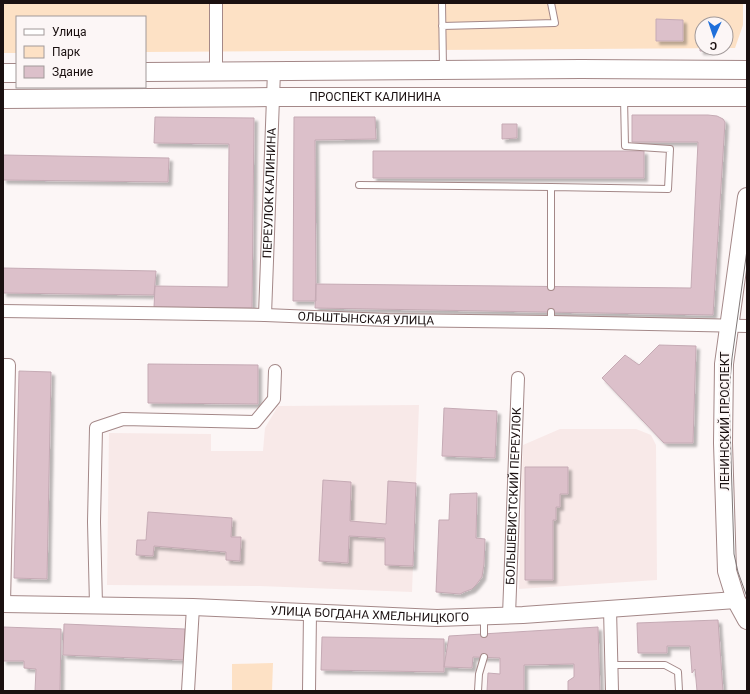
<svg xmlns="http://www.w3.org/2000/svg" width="750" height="694" font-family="Roboto,sans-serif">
	<defs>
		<filter id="shadow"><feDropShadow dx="3.5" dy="3.5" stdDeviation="1" flood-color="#0004"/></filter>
	</defs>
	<rect width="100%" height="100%" fill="#fcf6f6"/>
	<!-- built -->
	<path fill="#f8e9e8" d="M419 405 412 592 260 586 107 585 109 433 211 434V451H263L265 428 278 406Z
		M560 429H636L651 435 656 445 657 580 519 589 523 445Z"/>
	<!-- green -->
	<path fill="#fde1c5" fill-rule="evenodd" d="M3 3H743V25L735 48 145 52V17H17V53H3ZM702 24H726V48H702Z
		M273 663 272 691H232V664Z"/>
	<!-- building -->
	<path fill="#dcc0ca" stroke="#c5aab4" filter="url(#shadow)" d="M656 19 683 20V41H656Z
		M700 44H702V48H709V51H700Z
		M632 115H708L717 116 723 119 725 122 713 315 315 308 316 284 691 288 698 142H632Z
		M155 117 254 118 252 308 154 307 155 286 228 287 229 144 154 143Z
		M294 117H375L376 139 315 140 316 301H293Z
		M502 124H517V138L502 139Z
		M373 151H644V178H373Z
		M3 155 169 158 168 182 3 180Z
		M3 268 156 271 154 295 3 293Z
		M659 345 696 346 693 443H664L602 378 625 355 639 365Z
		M148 364 258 365V404L148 403Z
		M19 371 51 372 47 579 14 578Z
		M444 408 497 411 495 458 442 456Z
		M525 467H568V494H560V507H556V520H553V580H525Z
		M323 480 351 482 350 521 386 524 388 481 416 483 413 566 385 565V538L349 536 348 563 319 561Z
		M477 493 476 538 485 539 484 564 482 577 476 585 472 589 464 592 460 594 436 592 439 520H449L450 494Z
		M148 512 232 518 231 537H241L240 561 226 560V552L154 546 153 556 136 555 137 540H146Z
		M718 620 723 691H697L695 669 692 673 690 646H667V653H638L637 623Z
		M64 624 185 629 184 660 63 655Z
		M3 627 61 629 60 691H35L36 669 24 668V661H3Z
		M598 627 600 691H568V681L574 677V664L524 665V691H487L488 673 500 674V658L473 657 472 668 444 667 449 636Z
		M322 637 444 639V672L321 670Z"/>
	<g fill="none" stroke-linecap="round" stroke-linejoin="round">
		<!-- lane casing -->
		<g stroke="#a48888" stroke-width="8">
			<path id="lane" d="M442 3 443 68
				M442 26 555 23 551 3
				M359 185 551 187V287
				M551 187 668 189 670 149 625 146 624 98
				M551 312V322
				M484 617V634
				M611 665H665L678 672 679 691
				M478 691 479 674 484 657"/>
		</g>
		<!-- street casing -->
		<g stroke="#a48888" stroke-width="14">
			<g id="street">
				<path d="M216 71V3"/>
				<path id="s1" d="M3 311 265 315 387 320 551 322 747 326"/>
				<path id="s2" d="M265 315 274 71"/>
				<path d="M3 365H9L4 604"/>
				<path d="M96 605 94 522 96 428 123 419 255 422 274 399 275 371"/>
				<path d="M610 609 612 691"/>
				<path id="s3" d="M509 615 518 378"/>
				<path d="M188 691 193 607"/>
				<path d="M309 691 310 613"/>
			</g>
		</g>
		<!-- secondary casing -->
		<g stroke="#a48888" stroke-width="18">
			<g id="secondary">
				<path id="s4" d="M3 604 193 607 437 618 523 615 736 600"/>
			</g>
		</g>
		<!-- primary casing -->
		<g stroke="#a48888" stroke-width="20">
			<g id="primary">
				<path d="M145 72 581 69 747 70"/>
				<path d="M3 73H17"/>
				<path id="s5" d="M3 99 273 97H747"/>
				<path d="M747 197 724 364 723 443 727 571 736 600 747 620"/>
			</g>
		</g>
		<!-- lane -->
		<use href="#lane" stroke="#fff" stroke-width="6"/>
		<!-- street -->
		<use href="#street" stroke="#fff" stroke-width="12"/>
		<!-- secondary -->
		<use href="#secondary" stroke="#fff" stroke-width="16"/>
		<!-- primary -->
		<use href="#primary" stroke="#fff" stroke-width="18"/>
		<!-- tram -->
		<path stroke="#7f7777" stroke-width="1" d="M747 250 732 358 729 393 734 554 738 572 747 597"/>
	</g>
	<g text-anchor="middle" stroke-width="3.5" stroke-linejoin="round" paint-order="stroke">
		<!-- street labels -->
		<g font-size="12" fill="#1a1010" stroke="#fcf6f6">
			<text dy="4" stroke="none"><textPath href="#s5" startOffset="372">ПРОСПЕКТ КАЛИНИНА</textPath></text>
			<text dy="4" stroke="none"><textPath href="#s2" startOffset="122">ПЕРЕУЛОК КАЛИНИНА</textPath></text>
			<text dy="4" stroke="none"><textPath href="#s1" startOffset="363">ОЛЬШТЫНСКАЯ УЛИЦА</textPath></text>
			<text transform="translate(725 421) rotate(-90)" y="4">ЛЕНИНСКИЙ ПРОСПЕКТ</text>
			<text dy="4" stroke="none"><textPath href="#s3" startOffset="119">БОЛЬШЕВИСТСКИЙ ПЕРЕУЛОК</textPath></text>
			<text dy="4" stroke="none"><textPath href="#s4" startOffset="367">УЛИЦА БОГДАНА ХМЕЛЬНИЦКОГО</textPath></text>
		</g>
	</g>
	<!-- border -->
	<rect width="750" height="694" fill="none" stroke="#1a1010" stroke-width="8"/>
	<!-- legend -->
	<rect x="16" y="16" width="130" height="72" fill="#fcf6f6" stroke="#a29a9a"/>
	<rect x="24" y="29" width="20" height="6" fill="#ffffff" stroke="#a29a9a"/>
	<text x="52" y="36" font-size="12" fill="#1a1010">Улица</text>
	<rect x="24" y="46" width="20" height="12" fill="#fde1c5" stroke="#a29a9a"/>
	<text x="52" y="56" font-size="12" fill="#1a1010">Парк</text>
	<rect x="24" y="66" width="20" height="12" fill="#dcc0ca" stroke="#a29a9a"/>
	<text x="52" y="76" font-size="12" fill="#1a1010">Здание</text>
	<!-- north arrow -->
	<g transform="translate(714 36) rotate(183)"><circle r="19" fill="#fcf6f6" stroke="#a29a9a"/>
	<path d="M0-3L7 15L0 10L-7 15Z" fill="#1f6fda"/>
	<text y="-6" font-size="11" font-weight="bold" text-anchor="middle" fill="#1a1010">С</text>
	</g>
</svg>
